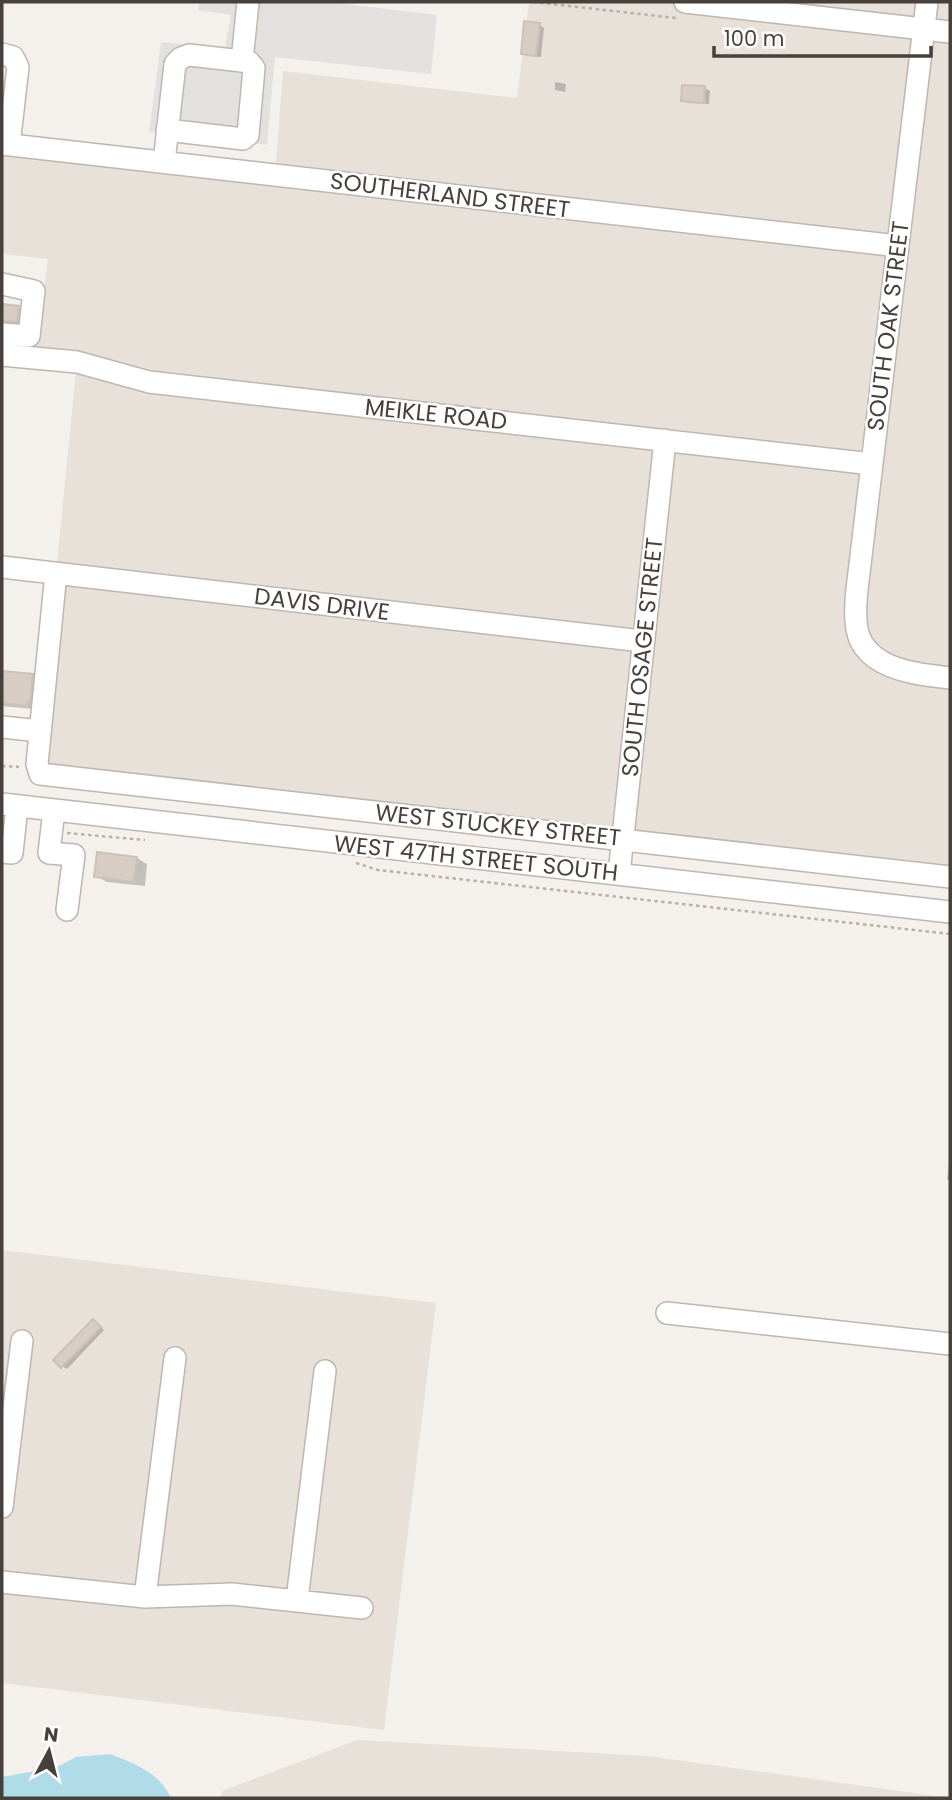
<svg xmlns="http://www.w3.org/2000/svg" width="952" height="1800" font-family="Poppins,sans-serif">
	<rect width="100%" height="100%" fill="#f4f0ec"/>
	<!-- residential -->
	<path fill="#e7e1da" d="M529 2H950V877L46 775 56 573 77 362 35 358 48 259 2 254V144L275 175 283 71 517 98Z
		M2 1250 436 1303 384 1730 2 1683Z
		M357 1740 648 1756 950 1798H221L222 1791Z"/>
	<!-- parking -->
	<path fill="#e3e1df" d="M199 2H329L437 15 431 74 275 57 267 145 149 132 161 42 225 48 231 15 198 10Z"/>
	<!-- water -->
	<path fill="#b0dce9" d="M110 1754C135 1764 159 1772 171 1798H2V1777L57 1767 76 1757Z"/>
	<!-- shadow -->
	<path fill="#0003" d="M539 25 544 28 541 57 527 56 523 53Z
		M555 82 566 84 565 92 555 90Z
		M684 87 705 88 710 91 709 104 688 103 683 100Z
		M2 306 19 308 26 312 25 325 2 323Z
		M2 672 32 676 40 681 34 709 2 706Z
		M137 858 147 864 145 886 107 882 96 876Z
		M949 1161H950V1181L947 1179Z
		M98 1324 104 1330 67 1369 62 1366Z"/>
	<!-- building -->
	<path fill="#d7cdc5" stroke="#cec1b6" stroke-width="2" d="M524 21 540 23 536 56 521 54Z
		M682 85 705 86 704 103 681 101Z
		M2 304 19 306 17 322 2 321Z
		M2 671 33 674 30 702H27V706L2 703Z
		M97 852 137 857 134 882 94 877Z
		M93 1319 101 1327 61 1368 53 1360Z"/>
	<g fill="none" stroke-linecap="round" stroke-linejoin="round">
		<!-- minor casing -->
		<g stroke="#bfb6af" stroke-width="24">
			<path id="minor" d="M685 2 950 32
				M927 2 861 556C859 577 854 600 856 621 858 669 915 674 950 678
				M2 54 13 57 18 67 9 145
				M242 61 248 2
				M2 144 898 246
				M164 162 175 64 181 58 189 55 242 61 249 62 254 68 248 135 243 139 167 130
				M2 284 34 291 29 336 2 334
				M2 355 77 362 149 382 872 464
				M2 567 642 641
				M56 573 37 764 40 774 950 877
				M2 727 40 731
				M2 804 950 912
				M54 810 49 853 74 855 67 910
				M2 852 12 853 17 806
				M619 874 665 440
				M667 1313 950 1344
				M2 1507 22 1341
				M2 1582 145 1597 232 1594 362 1608
				M145 1597 175 1358
				M297 1600 325 1371"/>
		</g>
		<!-- path -->
		<path stroke="#bfafa2" stroke-width="2.5" stroke-dasharray="3.5 3.5" stroke-linecap="butt" d="M533 2 676 18
			M2 766 19 767
			M67 833 145 840
			M356 863 378 870 950 934"/>
		<!-- minor -->
		<use href="#minor" stroke="#fff" stroke-width="21"/>
	</g>
	<g text-anchor="middle" stroke-width="5" stroke-linejoin="round" paint-order="stroke">
		<!-- street labels -->
		<g font-size="23" fill="#48403a" stroke="#fff">
			<text transform="translate(450 195) rotate(7)" y="8">SOUTHERLAND STREET</text>
			<text transform="translate(888 326) rotate(-83)" y="8">SOUTH OAK STREET</text>
			<text transform="translate(436 414) rotate(6)" y="8">MEIKLE ROAD</text>
			<text transform="translate(322 604) rotate(7)" y="8">DAVIS DRIVE</text>
			<text transform="translate(642 657) rotate(-84)" y="8">SOUTH OSAGE STREET</text>
			<text transform="translate(498 825) rotate(6)" y="8">WEST STUCKEY STREET</text>
			<text transform="translate(476 858) rotate(6)" y="8">WEST 47TH STREET SOUTH</text>
		</g>
	</g>
	<!-- border -->
	<rect width="952" height="1800" fill="none" stroke="#48403a" stroke-width="7"/>
	<!-- north arrow -->
	<g transform="translate(49 1751) rotate(7)" stroke="#ffffff" stroke-width="5" paint-order="stroke">
	<path d="M0-5L12 26L0 18L-12 26Z" fill="#48403a"/>
	<text y="-10" font-size="19" font-weight="bold" text-anchor="middle" fill="#48403a">N</text>
	</g>
	<!-- scale -->
	<path d="M714 46v10h217v-10" fill="none" stroke="#48403a" stroke-width="3.5"/>
	<text x="724" y="46" font-size="21" fill="#48403a" stroke="#ffffff" stroke-width="5" paint-order="stroke">100 m</text>
</svg>
